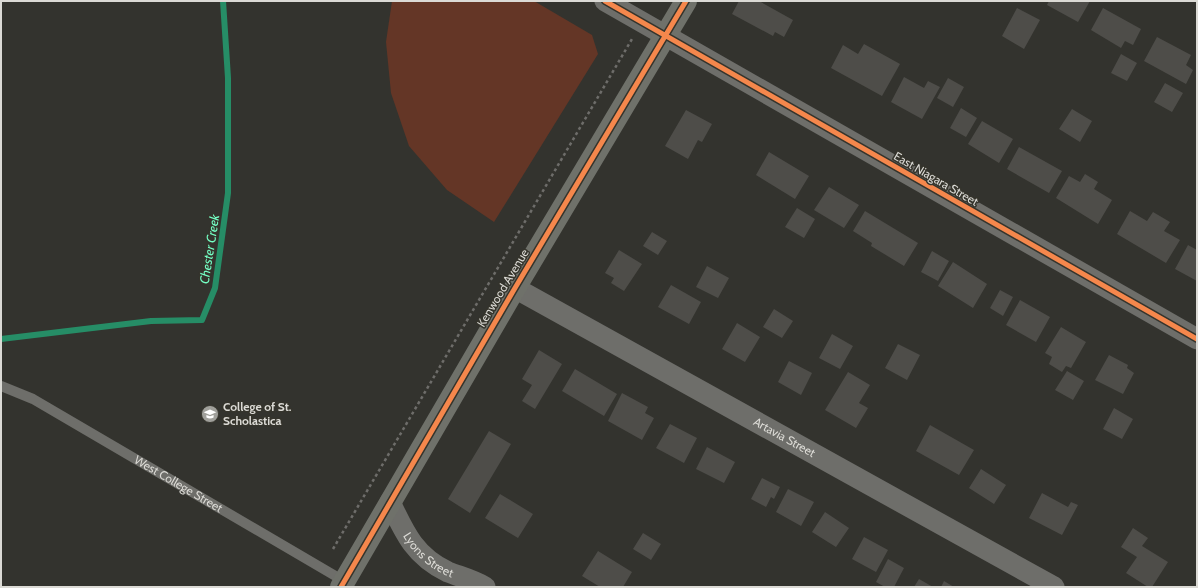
<svg xmlns="http://www.w3.org/2000/svg" width="1198" height="588" font-family="Cabin,sans-serif">
	<rect width="100%" height="100%" fill="#33332e"/>
	<!-- green -->
	<path fill="#643626" d="M392 1H534L592 35 598 54 494 222 447 190 409 146 391 93 386 42Z"/>
	<g fill="none" stroke-linecap="round" stroke-linejoin="round">
		<!-- stream -->
		<path stroke="#268d66" stroke-width="6" d="M1 339 151 321 202 320 215 288 228 193V78L223 1"/>
	</g>
	<!-- building -->
	<path fill="#4e4d49" d="M739 1H759L793 20 784 37 775 32 773 36 732 14Z
		M1049 1H1090L1078 22 1047 5Z
		M1017 8 1040 20 1024 49 1002 36Z
		M1103 8 1141 29 1133 45 1125 41 1121 48 1091 30Z
		M1157 37 1191 55 1186 65 1193 70 1186 84 1144 61Z
		M864 44 900 64 882 96 831 68 843 45 858 54Z
		M1121 54 1137 63 1127 81 1111 73Z
		M904 77 924 88 928 81 940 87 922 119 891 102Z
		M948 78 964 87 953 107 937 98Z
		M1165 83 1183 93 1172 112 1154 102Z
		M961 108 977 118 966 137 950 128Z
		M1072 109 1092 121 1080 142 1059 129Z
		M686 110 712 124 702 142 698 140 688 159 665 146Z
		M982 121 1013 139 999 163 968 144Z
		M1019 147 1062 171 1049 193 1007 169Z
		M769 152 809 176 795 199 756 175Z
		M1085 174 1098 182 1094 189 1112 200 1098 224 1056 198 1069 176 1080 182Z
		M829 187 859 205 844 228 814 210Z
		M797 208 815 219 804 238 785 227Z
		M865 211 918 243 904 266 871 246 872 243 853 231Z
		M1130 211 1147 221 1153 212 1170 222 1164 231 1180 240 1166 263 1117 234Z
		M652 232 667 241 658 255 643 246Z
		M1188 245 1197 250V281L1175 269Z
		M619 250 642 264 624 291 611 283 614 278 605 273Z
		M932 251 949 261 938 281 921 272Z
		M953 262 987 284 973 308 938 286Z
		M707 266 729 278 718 298 696 287Z
		M671 285 701 302 689 324 658 307Z
		M1000 290 1013 297 1003 316 990 308Z
		M1020 300 1050 317 1036 342 1006 325Z
		M774 309 793 321 782 338 763 327Z
		M737 323 760 337 745 362 722 349Z
		M1061 327 1086 342 1071 368 1066 366 1062 372 1049 364 1052 357 1045 353Z
		M832 334 853 346 840 369 819 358Z
		M898 344 920 355 907 380 885 368Z
		M539 350 562 364 535 409 522 401 532 385 522 379Z
		M1109 355 1128 365 1127 368 1134 373 1123 394 1095 380Z
		M789 361 812 373 801 395 778 382Z
		M575 369 617 394 604 416 562 391Z
		M1067 371 1084 381 1073 400 1055 390Z
		M848 372 870 385 859 403 868 408 856 428 825 410Z
		M622 393 648 407 645 413 654 418 642 440 608 421Z
		M1114 408 1133 419 1122 439 1103 429Z
		M670 424 697 438 684 463 656 448Z
		M930 425 974 450 959 475 916 451Z
		M489 431 511 444 470 513 448 499Z
		M707 447 735 462 724 483 696 469Z
		M981 469 1006 485 994 504 969 488Z
		M762 478 780 487 774 499 771 497 766 507 751 499Z
		M788 489 814 502 801 526 776 512Z
		M1042 493 1068 507 1071 502 1078 505 1062 535 1029 518Z
		M500 494 533 514 518 538 485 518Z
		M825 512 849 528 836 547 812 532Z
		M1133 528 1148 538 1142 546 1168 562 1152 587H1148L1126 573 1137 557 1121 547Z
		M643 533 661 544 651 560 633 549Z
		M864 537 888 550 876 572 852 559Z
		M598 551 632 572 623 587H600L582 576Z
		M888 559 904 568 894 587H885L876 582Z
		M919 579 933 587H914Z
		M944 581 954 587H941Z"/>
	<g fill="none" stroke-linecap="round" stroke-linejoin="round">
		<!-- path -->
		<path stroke="#6e6d6a" stroke-width="2.5" stroke-dasharray="3 3" stroke-linecap="butt" d="M333 549 632 39"/>
		<!-- lane -->
		<path stroke="#6e6e6a" stroke-width="10" id="s1" d="M1 386 33 399 344 581"/>
		<!-- street -->
		<g stroke="#6e6e6a" stroke-width="21">
			<path d="M605 1 1197 339"/>
			<path id="s2" d="M515 288 1054 587"/>
			<path id="s3" d="M390 502C405 534 415 556 448 572 461 577 473 580 485 587"/>
		</g>
		<!-- secondary -->
		<path stroke="#6f716a" stroke-width="22" d="M341 587 515 288 686 1"/>
		<!-- cycleway casing -->
		<g stroke="#35342c" stroke-width="8">
			<path id="cycleway" d="M605 1 1197 339
				M341 587 515 288 686 1"/>
		</g>
		<!-- cycleway -->
		<use href="#cycleway" stroke="#f5874c" stroke-width="5"/>
	</g>
	<!-- icons -->
	<defs>
		<g id="university-disc" transform="scale(0.9)"><circle r="9.5" fill="#a0a09b" stroke="#35342c"/><path d="M0-5L7-2L0 1L-7-2ZM-4 1L0 2.5L4 1V4Q0 6-4 4Z" fill="#fff"/></g>
	</defs>
	<g fill-rule="evenodd">
		<use href="#university-disc" x="210" y="414"/>
	</g>
	<g text-anchor="middle" stroke-width="3" stroke-linejoin="round" paint-order="stroke">
		<!-- street labels -->
		<g font-size="12" fill="#dbdad5" stroke="#35342c">
			<text transform="translate(936 179) rotate(30)" y="4">East Niagara Street</text>
			<text transform="translate(503 288) rotate(-59)" y="4">Kenwood Avenue</text>
			<text dy="4" stroke="none"><textPath href="#s2" startOffset="308">Artavia Street</textPath></text>
			<text dy="4" stroke="none"><textPath href="#s1" startOffset="203">West College Street</textPath></text>
			<text dy="4" stroke="none"><textPath href="#s3" startOffset="67">Lyons Street</textPath></text>
		</g>
		<!-- poi labels -->
		<g font-size="12" font-weight="bold" fill="#dbdad5" stroke="#35342c" text-anchor="start">
			<text x="223" y="411">College of St.<tspan x="223" dy="14">Scholastica</tspan></text>
		</g>
		<!-- water labels -->
		<g font-size="13" font-style="italic" fill="#74ffc5" stroke="#35342c">
			<text transform="translate(209 249) rotate(-81)" y="5">Chester Creek</text>
		</g>
	</g>
	<!-- border -->
	<rect width="1198" height="588" fill="none" stroke="#dbdad5" stroke-width="4"/>
</svg>
